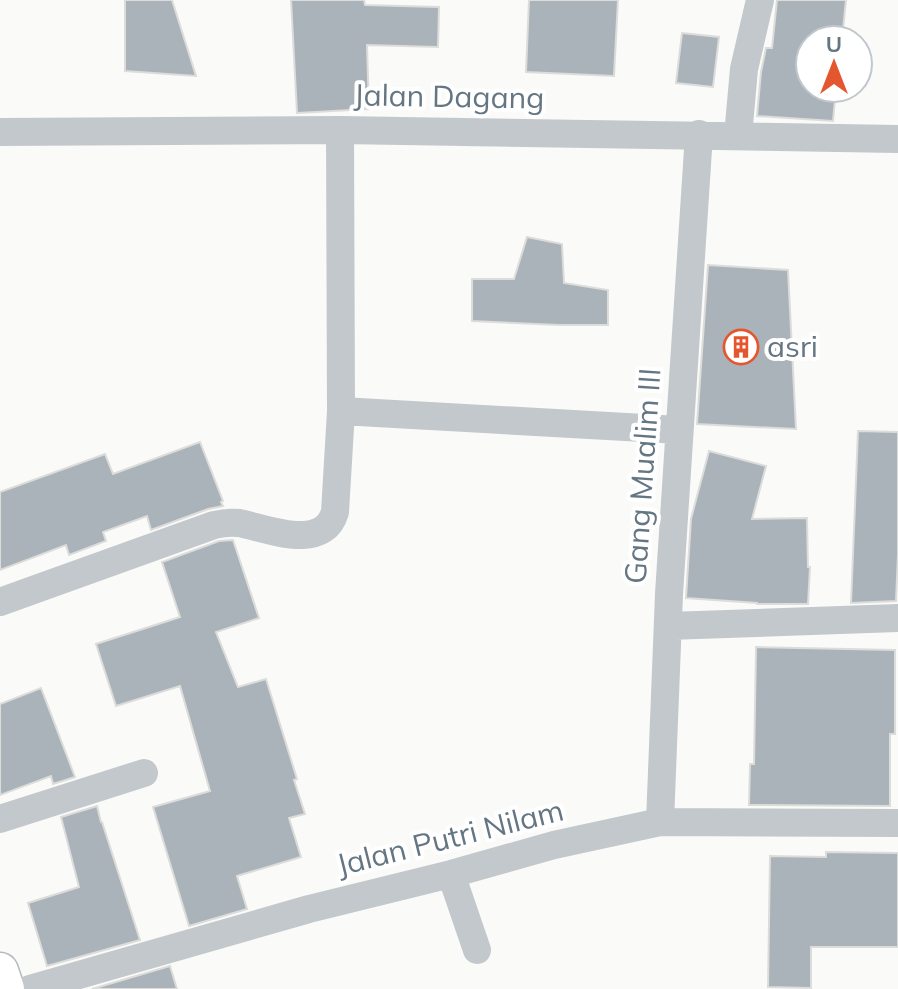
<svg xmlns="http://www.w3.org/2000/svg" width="898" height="989" font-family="Mulish,sans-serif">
	<rect width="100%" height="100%" fill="#fafaf8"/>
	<!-- building -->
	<path fill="#aab3b9" stroke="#dcdcda" stroke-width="2" d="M125 0H172L196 76 125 71Z
		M291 0H364L365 5 439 7 438 47 367 45 369 109 297 113Z
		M529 0H618L614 76 526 72Z
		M777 0H846L842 40H810V88H836L833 121 757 116 761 72 766 48H772Z
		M682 33 719 37 713 87 676 83Z
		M527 237 562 244 564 283 608 290V325H560L472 321V279H514Z
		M708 265 788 270 796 429 697 424Z
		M858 431 898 432V554L896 601 851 603Z
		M200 442 223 501 221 502 223 506 208 509 151 530 147 516 103 532 106 541 69 555 66 545 0 570V492L105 454 113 474Z
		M709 451 766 466 752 519 807 518 808 567H810L808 604H757V603L686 598 691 519Z
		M233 540 259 618 216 632 238 687 266 679 297 779 294 780 305 814 289 818 301 857 237 876 247 909 189 926 153 807 210 791 180 686 116 706 96 644 180 617 162 562 219 541Z
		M756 647 895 650V734H890V806L749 805 750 764H754Z
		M41 688 75 777 53 784 51 776 0 795V704Z
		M97 806 101 822H102L140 940 47 966 28 903 79 887 61 817Z
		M826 852 898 853V947H811V988L768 987 770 856 826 857Z
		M170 966 177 989H92Z"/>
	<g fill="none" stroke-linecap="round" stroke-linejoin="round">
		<!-- major casing -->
		<g stroke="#b5babe" stroke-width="39">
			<path id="major" d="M0 971 6 989"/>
		</g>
		<!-- minor -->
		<path stroke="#c3c8cc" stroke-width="28" d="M0 132 340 130 898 139
			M738 136 744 69 760 0
			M341 411 679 430
			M0 602 214 525C222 523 230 522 239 523 266 528 323 553 335 512L341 411 340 130
			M668 626 898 618
			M0 819 144 773
			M660 822 669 594 699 134
			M451 874 477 950
			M30 989 309 909 451 874 554 845 660 822 898 823"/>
		<!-- major -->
		<use href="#major" stroke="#fff" stroke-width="36"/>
	</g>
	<!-- icons -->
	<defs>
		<g id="building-ring" transform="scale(1.8)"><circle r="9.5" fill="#fff" stroke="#e4572e" stroke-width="1.5"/><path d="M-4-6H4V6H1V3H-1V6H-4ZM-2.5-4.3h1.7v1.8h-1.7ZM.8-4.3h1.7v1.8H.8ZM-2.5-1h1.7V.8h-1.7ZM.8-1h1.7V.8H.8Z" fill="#e4572e"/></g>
	</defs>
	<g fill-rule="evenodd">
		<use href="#building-ring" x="741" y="347"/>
	</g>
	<g text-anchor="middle" stroke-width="8" stroke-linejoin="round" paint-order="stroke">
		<!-- street labels -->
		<g font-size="30" fill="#657683" stroke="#fff">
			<text transform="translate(449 97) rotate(1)" y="10">Jalan Dagang</text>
			<text transform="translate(643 476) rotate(-86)" y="10">Gang Mualim III</text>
			<text transform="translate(450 838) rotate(-14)" y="10">Jalan Putri Nilam</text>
		</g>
		<!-- poi labels -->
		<g font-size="30" fill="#657683" stroke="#fff" text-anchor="start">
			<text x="767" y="357">asri</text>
		</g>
	</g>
	<!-- north arrow -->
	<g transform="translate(834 64)"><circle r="38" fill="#ffffff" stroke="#c1c8cd" stroke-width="2"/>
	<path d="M0-6L14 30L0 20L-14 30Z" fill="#e4572e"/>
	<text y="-12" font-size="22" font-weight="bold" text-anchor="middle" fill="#657683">U</text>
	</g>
</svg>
